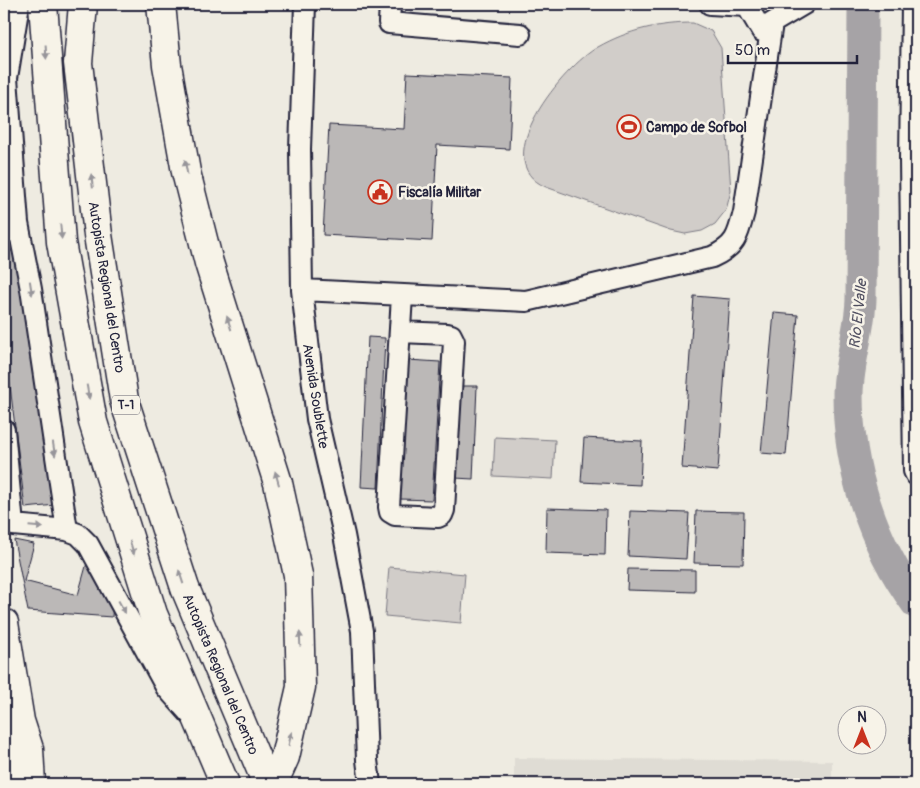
<svg xmlns="http://www.w3.org/2000/svg" width="920" height="788" font-family="Pangolin,sans-serif">
	<rect width="100%" height="100%" fill="#eeebe1"/>
	<filter id="ink" filterUnits="userSpaceOnUse"><feTurbulence type="fractalNoise" baseFrequency=".02" numOctaves="2"/><feDisplacementMap in="SourceGraphic" scale="10" xChannelSelector="R" yChannelSelector="G"/><feConvolveMatrix kernelMatrix="1 2 1 2 8 2 1 2 1" color-interpolation-filters="sRGB"/></filter>
	<g filter="url(#ink)">
		<!-- built -->
		<path fill="#dfdcd4" d="M514 758 832 761V784H514Z"/>
		<!-- green -->
		<path fill="#d1cdc9" stroke="#7a7882" d="M693 23 711 31 721 48 731 191 726 210 715 224 702 231 685 234 671 231 546 187C485 161 564 66 598 47 628 30 659 23 693 23Z
			M495 437 555 440 553 479 493 476Z
			M389 567 465 574 461 623 385 616Z"/>
		<g fill="none" stroke-linecap="round" stroke-linejoin="round">
			<!-- river -->
			<path stroke="#a6a3a6" stroke-width="31" d="M863 9C863 105 862 201 861 297 861 329 848 362 848 394 848 468 872 543 916 603"/>
		</g>
		<!-- building -->
		<path fill="#bbb8b7" stroke="#22223b" d="M407 73 512 78 509 149 437 145 432 241 323 235 329 125 404 129Z
			M24 249 56 505 25 508 4 337V252Z
			M694 296 730 299 718 471 682 468Z
			M774 313 798 315 786 455 761 453Z
			M368 337 385 338 378 488 361 487Z
			M408 360 440 362 432 500 400 499Z
			M460 386H477L473 479 455 478Z
			M584 438 642 441 640 485 581 482Z
			M547 508 606 510 605 555 546 553Z
			M630 511 689 513 686 559 628 556Z
			M696 511 744 512 743 564 694 563Z
			M14 540 34 544 24 581 78 595 88 559 113 600 112 617 28 611Z
			M628 569 695 570V592L627 590Z
			M593 780 701 784H592Z"/>
		<g fill="none" stroke-linecap="round" stroke-linejoin="round">
			<!-- minor casing -->
			<g stroke="#22223b" stroke-width="24">
				<path id="minor" d="M305 4 300 149 302 290 317 419 344 535 362 631 367 760 370 784
					M390 4 389 23 520 34
					M710 4 747 6 762 31 772 23
					M912 4 910 160 914 471 916 475
					M18 223 31 289 67 530 78 534 88 544 166 687 190 714
					M4 234 18 223 7 78 19 4
					M302 290 526 301 712 257C736 246 738 236 744 212L772 23 804 4
					M400 332 447 334 451 335 454 341 444 510 442 515 438 517 395 515 390 512 389 507 402 296
					M4 430 13 525 67 530"/>
			</g>
			<!-- highway casing -->
			<g stroke="#22223b" stroke-width="31">
				<path id="highway" d="M43 4 61 242 93 422 153 614 225 784
					M83 4 78 63 98 235 124 400 185 588 267 784
					M161 4 167 65 186 172 209 263 278 483 298 575 301 687 285 757 273 784
					M4 623 20 721 29 749 31 784
					M7 784 18 729"/>
			</g>
			<!-- minor -->
			<use href="#minor" stroke="#f7f3e8" stroke-width="20"/>
			<!-- highway -->
			<use href="#highway" stroke="#f7f3e8" stroke-width="28"/>
		</g>
		<!-- one-way arrows -->
		<defs><path id="oneway-solid" d="M-6-.8H1V-3.2L6.5 0L1 3.2V.8H-6Z" transform="scale(1.25)"/></defs>
		<g fill="#97959a">
			<use href="#oneway-solid" transform="translate(46 52) rotate(87)"/>
			<use href="#oneway-solid" transform="translate(186 167) rotate(-101)"/>
			<use href="#oneway-solid" transform="translate(92 181) rotate(-97)"/>
			<use href="#oneway-solid" transform="translate(61 232) rotate(85)"/>
			<use href="#oneway-solid" transform="translate(31 288) rotate(81)"/>
			<use href="#oneway-solid" transform="translate(229 323) rotate(-108)"/>
			<use href="#oneway-solid" transform="translate(88 392) rotate(80)"/>
			<use href="#oneway-solid" transform="translate(54 449) rotate(81)"/>
			<use href="#oneway-solid" transform="translate(277 478) rotate(-106)"/>
			<use href="#oneway-solid" transform="translate(36 527) rotate(5)"/>
			<use href="#oneway-solid" transform="translate(132 548) rotate(73)"/>
			<use href="#oneway-solid" transform="translate(181 577) rotate(-108)"/>
			<use href="#oneway-solid" transform="translate(122 607) rotate(61)"/>
			<use href="#oneway-solid" transform="translate(300 639) rotate(-92)"/>
			<use href="#oneway-solid" transform="translate(290 739) rotate(-77)"/>
		</g>
	</g>
	<!-- icons -->
	<defs>
		<g id="stadium-ring" transform="scale(1.25)"><circle r="9.5" fill="#f7f3e8" stroke="#c8321e" stroke-width="1.5"/><path d="M0-5a6.5 5 0 1 0 0 10a6.5 5 0 1 0 0-10ZM-3.5-1.8h7v3.6h-7Z" fill="#c8321e"/></g>
		<g id="civic-ring" transform="scale(1.25)"><circle r="9.5" fill="#f7f3e8" stroke="#c8321e" stroke-width="1.5"/><path d="M-.6-6.5H3V-4.5H.6V-3L4-1V1h2V6H-6V1h2V-1L-.6-3ZM-1.2 2.5V6h2.4V2.5Z" fill="#c8321e"/></g>
	</defs>
	<g fill-rule="evenodd">
		<use href="#stadium-ring" x="629" y="127"/>
		<use href="#civic-ring" x="380" y="192"/>
	</g>
	<g text-anchor="middle" stroke-width="5" stroke-linejoin="round" paint-order="stroke">
		<!-- shield labels -->
		<rect fill="#f7f3e8" stroke="#62616f" stroke-width="1" x="112" y="395.5" width="28" height="19" rx="4"/>
		<g font-size="12" font-weight="bold" fill="#22223b">
			<text x="126" y="409">T-1</text>
		</g>
		<!-- poi labels -->
		<g font-size="14" font-weight="bold" fill="#22223b" stroke="#f7f3e8" text-anchor="start">
			<text x="646" y="132">Campo de Sofbol</text>
			<text x="398" y="197">Fiscalía Militar</text>
		</g>
		<!-- street labels -->
		<g font-size="14" fill="#22223b" stroke="#f7f3e8">
			<text transform="translate(107 287) rotate(81)" y="5">Autopista Regional del Centro</text>
			<text transform="translate(316 396) rotate(81)" y="5">Avenida Soublette</text>
			<text transform="translate(221 674) rotate(67)" y="5">Autopista Regional del Centro</text>
		</g>
		<!-- water labels -->
		<g font-size="15" font-style="italic" fill="#504f60" stroke="#f7f3e8">
			<text transform="translate(858 314) rotate(-84)" y="5">Río El Valle</text>
		</g>
	</g>
	<!-- margin -->
	<rect width="920" height="788" fill="none" stroke="#f7f3e8" stroke-width="20"/>
	<rect x="10" y="10" width="900" height="768" fill="none" stroke="#22223b" stroke-width="2" filter="url(#ink)"/>
	<!-- north arrow -->
	<g transform="translate(862 730)"><circle r="24" fill="#f7f3e8" stroke="#a29fa3"/>
	<path d="M0-4L9 19L0 12L-9 19Z" fill="#c8321e"/>
	<text y="-8" font-size="14" font-weight="bold" text-anchor="middle" fill="#22223b">N</text>
	</g>
	<!-- scale -->
	<path d="M728 55v8h129v-8" fill="none" stroke="#22223b" stroke-width="2.5"/>
	<text x="735" y="55" font-size="15" fill="#22223b" stroke="#f7f3e8" stroke-width="4" paint-order="stroke">50 m</text>
</svg>
